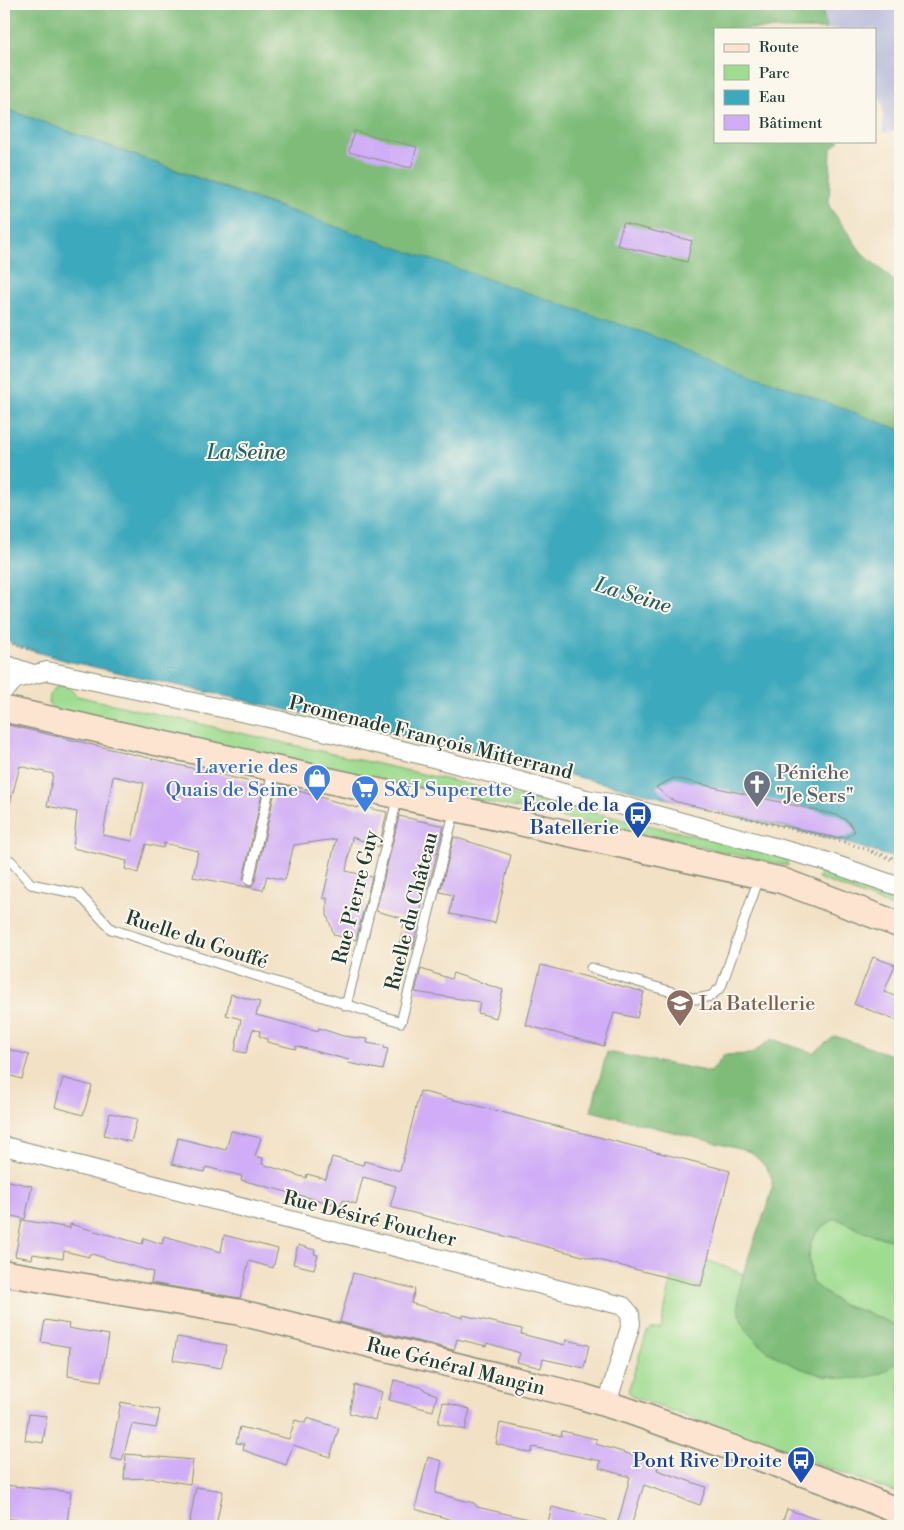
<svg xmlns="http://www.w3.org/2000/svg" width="904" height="1530" font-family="'Libre Bodoni',serif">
	<rect width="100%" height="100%" fill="#fbf7ec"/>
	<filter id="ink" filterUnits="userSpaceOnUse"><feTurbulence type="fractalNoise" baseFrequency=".02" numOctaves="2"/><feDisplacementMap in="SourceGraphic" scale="10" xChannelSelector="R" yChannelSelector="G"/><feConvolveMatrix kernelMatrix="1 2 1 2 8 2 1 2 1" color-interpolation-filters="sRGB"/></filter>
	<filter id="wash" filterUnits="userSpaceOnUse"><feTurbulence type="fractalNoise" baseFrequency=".0096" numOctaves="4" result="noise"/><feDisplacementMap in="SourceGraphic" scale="20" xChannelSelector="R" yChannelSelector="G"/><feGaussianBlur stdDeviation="1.12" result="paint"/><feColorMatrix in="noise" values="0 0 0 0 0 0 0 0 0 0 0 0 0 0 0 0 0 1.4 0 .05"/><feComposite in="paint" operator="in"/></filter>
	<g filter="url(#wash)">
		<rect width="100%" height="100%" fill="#f2e1c5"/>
		<!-- industrial -->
		<path fill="#c0c2dd" d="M820 4H900V131L883 133V104L875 93V29H827Z"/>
		<!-- green -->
		<path fill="#9fdc90" stroke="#5f8c62" d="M66 685 77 696 785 856 788 866 54 709 49 704 50 695 57 686Z
			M821 869 900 898V910L818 878Z
			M836 1218 864 1232 900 1243V1327L866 1312 842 1305 812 1283C808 1250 804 1237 836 1218Z
			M707 1260 743 1274 738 1308 769 1353 825 1377 895 1363 900 1357V1494L633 1397 628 1391 630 1385 647 1332 651 1329 661 1328 671 1279 701 1286Z"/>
		<!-- forest -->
		<path fill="#7fbc7a" stroke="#4f7c57" d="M4 4H820L827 29H715V141H840L831 149 829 206 862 253 900 286V430L4 108Z
			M835 1036 900 1058V1243L864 1232 836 1218C804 1236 807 1250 812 1283L842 1305 866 1312 900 1327C900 1335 903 1349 900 1357 899 1361 893 1365 890 1368 851 1398 741 1359 738 1306 737 1278 762 1223 771 1194 776 1172 765 1167 751 1152L591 1111 607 1052 711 1072 724 1055 751 1054 772 1039 813 1053Z"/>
		<!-- water -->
		<path fill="#3da9bc" stroke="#2e7378" d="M4 108 238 193 639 331 900 430V860L837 840 462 749 67 661 16 646 4 639Z"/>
		<g id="blocks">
			<!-- building -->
			<path fill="#d0adf6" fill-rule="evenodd" d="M354 131 417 147 411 168 349 152Z
				M623 223 692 241 687 262 617 245Z
				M4 724 264 785 243 879 247 886H251L255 881 276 787 302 792 358 808 359 806 387 812 379 847 352 837 346 871 372 877 356 940 334 935 327 915V898H323L336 839 294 845 285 880 267 876 263 890 193 877 198 851 164 843 163 848 146 844 138 873 125 869 127 861 73 848 77 812 47 806 53 774 20 766 9 807 4 806ZM113 776 144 783 132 841 103 835Z
				M674 778 837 815 848 821 855 831 847 837 837 838 677 802 668 798 656 787Z
				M399 816 444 826 428 889 425 888 413 949 399 945 405 919 376 911Z
				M454 837 511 855 495 923 450 914 453 895 440 892Z
				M873 957 895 965 884 992 900 998V1022L854 1004Z
				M541 965 644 992 637 1018 614 1013 604 1046 526 1025Z
				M421 969 451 979 453 973 503 990 496 1018 478 1013 480 1002 415 992Z
				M231 994 260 1002 256 1015 318 1031 319 1028 343 1036 368 1039 367 1043 385 1046 384 1048 388 1049 383 1070 348 1063 349 1060 296 1046V1049L267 1042V1039L259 1036 260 1031 253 1029 246 1053 235 1051 241 1019 226 1015Z
				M4 1048 29 1055 22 1079 4 1074Z
				M63 1078 92 1086 83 1115 55 1107Z
				M420 1091 730 1171 701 1286 390 1207 396 1186 363 1177 356 1204 343 1200 341 1206 241 1180 242 1176 206 1167 204 1172 172 1164 178 1138 226 1150 231 1131 261 1138 255 1156 263 1158 262 1164 306 1178 307 1174 326 1179 332 1157 363 1165 364 1161 400 1171Z
				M110 1113 137 1119 131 1142 104 1135Z
				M4 1180 32 1186 25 1219 4 1214Z
				M22 1220 70 1228V1224L142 1244 144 1238 162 1244 164 1236 221 1252 224 1235 278 1249 273 1268 249 1261 240 1298 151 1283 153 1272 95 1255 89 1254V1257L64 1251 63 1259 33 1254 32 1259 15 1256Z
				M298 1245 315 1250 314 1254 318 1255 314 1269 293 1264Z
				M353 1273 415 1289 411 1303 463 1318V1315L522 1329 521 1334 565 1345 566 1340 589 1345 584 1368 543 1359 541 1368 517 1362 520 1353 487 1343 486 1346 457 1339 454 1350 340 1322Z
				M45 1320 69 1324 68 1328 109 1335 101 1381 68 1376 70 1347 41 1342Z
				M177 1337 227 1345 221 1368 173 1360Z
				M394 1380 424 1388V1390L437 1395 433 1411 389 1400Z
				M355 1385 382 1392 375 1420 349 1413Z
				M121 1402 160 1410 156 1428 132 1424 122 1461 110 1458Z
				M443 1402 470 1409 465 1430 438 1423Z
				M29 1414 47 1416 43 1443 25 1440Z
				M307 1418 339 1428 330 1457 293 1445 286 1465 243 1450 244 1444 236 1443 240 1427 289 1439 295 1420 305 1423Z
				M500 1423 561 1436 562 1431 597 1439 596 1444 659 1463 657 1470 706 1487 700 1505 644 1485 631 1526H617L630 1477 599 1468 601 1461 533 1447 531 1453 496 1444Z
				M126 1454 193 1460 190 1484 151 1478 124 1479Z
				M428 1457 442 1461 435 1493 474 1503 477 1507 533 1520 532 1526H472L415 1509Z
				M4 1485 71 1492 67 1523 47 1521V1524L4 1518Z
				M196 1487 223 1491 216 1526H189Z
				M552 1507 606 1520 605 1526H547Z
				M787 1509 830 1524 829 1526H781Z"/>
		</g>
	</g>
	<g filter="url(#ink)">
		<use href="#blocks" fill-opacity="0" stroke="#888f7c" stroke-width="1"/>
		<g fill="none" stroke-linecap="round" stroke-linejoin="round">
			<!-- lane casing -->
			<g stroke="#888f7c" stroke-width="11">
				<path id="lane" d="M4 858 11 861 31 884 79 894 111 929 401 1022 455 809
					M249 880 273 771
					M591 968 696 999 711 996 721 987 759 878
					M346 1006 398 796"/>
			</g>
			<!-- street casing -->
			<g stroke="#888f7c" stroke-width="20">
				<path id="street" d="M4 664 33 674
					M4 690 16 679 47 671 278 720 426 756 586 799 616 804 825 861 900 887
					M4 1146 623 1306 630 1314 631 1324 607 1404"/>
			</g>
			<!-- secondary casing -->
			<g stroke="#888f7c" stroke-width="28">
				<path id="secondary" d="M4 709 780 880 900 925
					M4 1273 238 1312 580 1396 629 1411 827 1482 900 1512"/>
			</g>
			<!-- path -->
			<path stroke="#888f7c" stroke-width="3" stroke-dasharray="1 4" stroke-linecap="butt" d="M37 631 63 636 60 655
				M4 639 40 653
				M742 817 837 840 900 860
				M871 852 900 863"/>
			<!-- lane -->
			<use href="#lane" stroke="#fff" stroke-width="9"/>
			<!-- street -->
			<use href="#street" stroke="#fff" stroke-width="18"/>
			<!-- secondary -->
			<use href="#secondary" stroke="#fde4d0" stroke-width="25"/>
		</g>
	</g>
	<!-- icons -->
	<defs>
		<g id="shop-pin" transform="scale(1.4375)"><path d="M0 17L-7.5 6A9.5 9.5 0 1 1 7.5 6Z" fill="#3f7fe0" stroke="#fbf7ec"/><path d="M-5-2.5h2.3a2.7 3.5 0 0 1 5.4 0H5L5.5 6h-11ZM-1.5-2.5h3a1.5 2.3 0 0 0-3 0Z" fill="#fff"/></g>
		<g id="church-pin" transform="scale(1.4375)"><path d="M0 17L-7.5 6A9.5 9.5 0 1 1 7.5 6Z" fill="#6b7280" stroke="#fbf7ec"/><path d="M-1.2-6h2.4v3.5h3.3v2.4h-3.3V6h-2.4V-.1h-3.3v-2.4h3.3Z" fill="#fff"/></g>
		<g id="supermarket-pin" transform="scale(1.4375)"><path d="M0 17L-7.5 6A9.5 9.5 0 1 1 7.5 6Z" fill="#3f7fe0" stroke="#fbf7ec"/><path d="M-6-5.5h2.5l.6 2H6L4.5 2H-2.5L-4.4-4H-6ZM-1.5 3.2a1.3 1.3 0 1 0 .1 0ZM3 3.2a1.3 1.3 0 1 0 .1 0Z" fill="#fff"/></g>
		<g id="bus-pin" transform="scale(1.4375)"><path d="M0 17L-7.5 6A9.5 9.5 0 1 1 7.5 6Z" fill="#1a4fb4" stroke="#fbf7ec"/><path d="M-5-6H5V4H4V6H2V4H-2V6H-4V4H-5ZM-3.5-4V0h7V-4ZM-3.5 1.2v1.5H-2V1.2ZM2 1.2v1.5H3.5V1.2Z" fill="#fff"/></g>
		<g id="school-pin" transform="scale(1.4375)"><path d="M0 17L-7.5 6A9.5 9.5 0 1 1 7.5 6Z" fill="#8d6e63" stroke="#fbf7ec"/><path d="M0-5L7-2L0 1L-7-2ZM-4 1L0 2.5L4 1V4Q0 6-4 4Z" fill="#fff"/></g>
	</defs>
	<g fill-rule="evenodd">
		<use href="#shop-pin" x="317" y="778"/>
		<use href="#church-pin" x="757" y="784"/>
		<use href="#supermarket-pin" x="365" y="789"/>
		<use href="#bus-pin" x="638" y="815"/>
		<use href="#school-pin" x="680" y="1003"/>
		<use href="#bus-pin" x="801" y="1460"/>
	</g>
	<g text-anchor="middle" stroke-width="4" stroke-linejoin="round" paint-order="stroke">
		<!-- street labels -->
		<g font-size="20" fill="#1f3d34" stroke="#fbf7ec">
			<text transform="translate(431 737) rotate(14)" y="7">Promenade François Mitterrand</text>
			<text transform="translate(355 897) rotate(-76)" y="7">Rue Pierre Guy</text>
			<text transform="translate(411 911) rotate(-76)" y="7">Ruelle du Château</text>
			<text transform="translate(197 939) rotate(18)" y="7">Ruelle du Gouffé</text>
			<text transform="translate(370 1218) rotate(14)" y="7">Rue Désiré Foucher</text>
			<text transform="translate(456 1366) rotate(14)" y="7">Rue Général Mangin</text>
		</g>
		<!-- shop labels -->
		<g font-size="20" fill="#366cbe" stroke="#fbf7ec" text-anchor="end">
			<text x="298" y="773">Laverie des<tspan x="298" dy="23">Quais de Seine</tspan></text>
			<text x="384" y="796" text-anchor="start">S&amp;J Superette</text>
		</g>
		<!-- worship labels -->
		<g font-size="20" fill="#5b616d" stroke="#fbf7ec" text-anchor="start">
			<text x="776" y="779">Péniche<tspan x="776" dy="23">"Je Sers"</tspan></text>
		</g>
		<!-- transit labels -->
		<g font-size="20" fill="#164399" stroke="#fbf7ec" text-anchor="end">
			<text x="619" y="811">École de la<tspan x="619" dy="23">Batellerie</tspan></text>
			<text x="782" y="1467">Pont Rive Droite</text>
		</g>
		<!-- education labels -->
		<g font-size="20" fill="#785e54" stroke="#fbf7ec" text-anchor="start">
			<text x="699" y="1010">La Batellerie</text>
		</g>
		<!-- water labels -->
		<g font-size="21" font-style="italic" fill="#285d5d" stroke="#fbf7ec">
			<text x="246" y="459">La Seine</text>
			<text transform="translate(633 595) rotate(17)" y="7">La Seine</text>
		</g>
	</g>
	<!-- margin -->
	<rect width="904" height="1530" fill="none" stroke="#fbf7ec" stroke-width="20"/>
	<!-- legend -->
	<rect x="714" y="28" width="162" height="115" fill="#fbf7ec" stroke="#a3ada2"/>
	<rect x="724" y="44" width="25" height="8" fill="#fde4d0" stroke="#a3ada2"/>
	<text x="759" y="52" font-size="15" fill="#1f3d34">Route</text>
	<rect x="724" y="65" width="25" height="15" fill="#9fdc90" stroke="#a3ada2"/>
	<text x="759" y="78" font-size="15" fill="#1f3d34">Parc</text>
	<rect x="724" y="90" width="25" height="15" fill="#3da9bc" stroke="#a3ada2"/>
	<text x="759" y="102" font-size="15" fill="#1f3d34">Eau</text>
	<rect x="724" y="115" width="25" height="15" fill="#d0adf6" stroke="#a3ada2"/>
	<text x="759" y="128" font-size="15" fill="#1f3d34">Bâtiment</text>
</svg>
